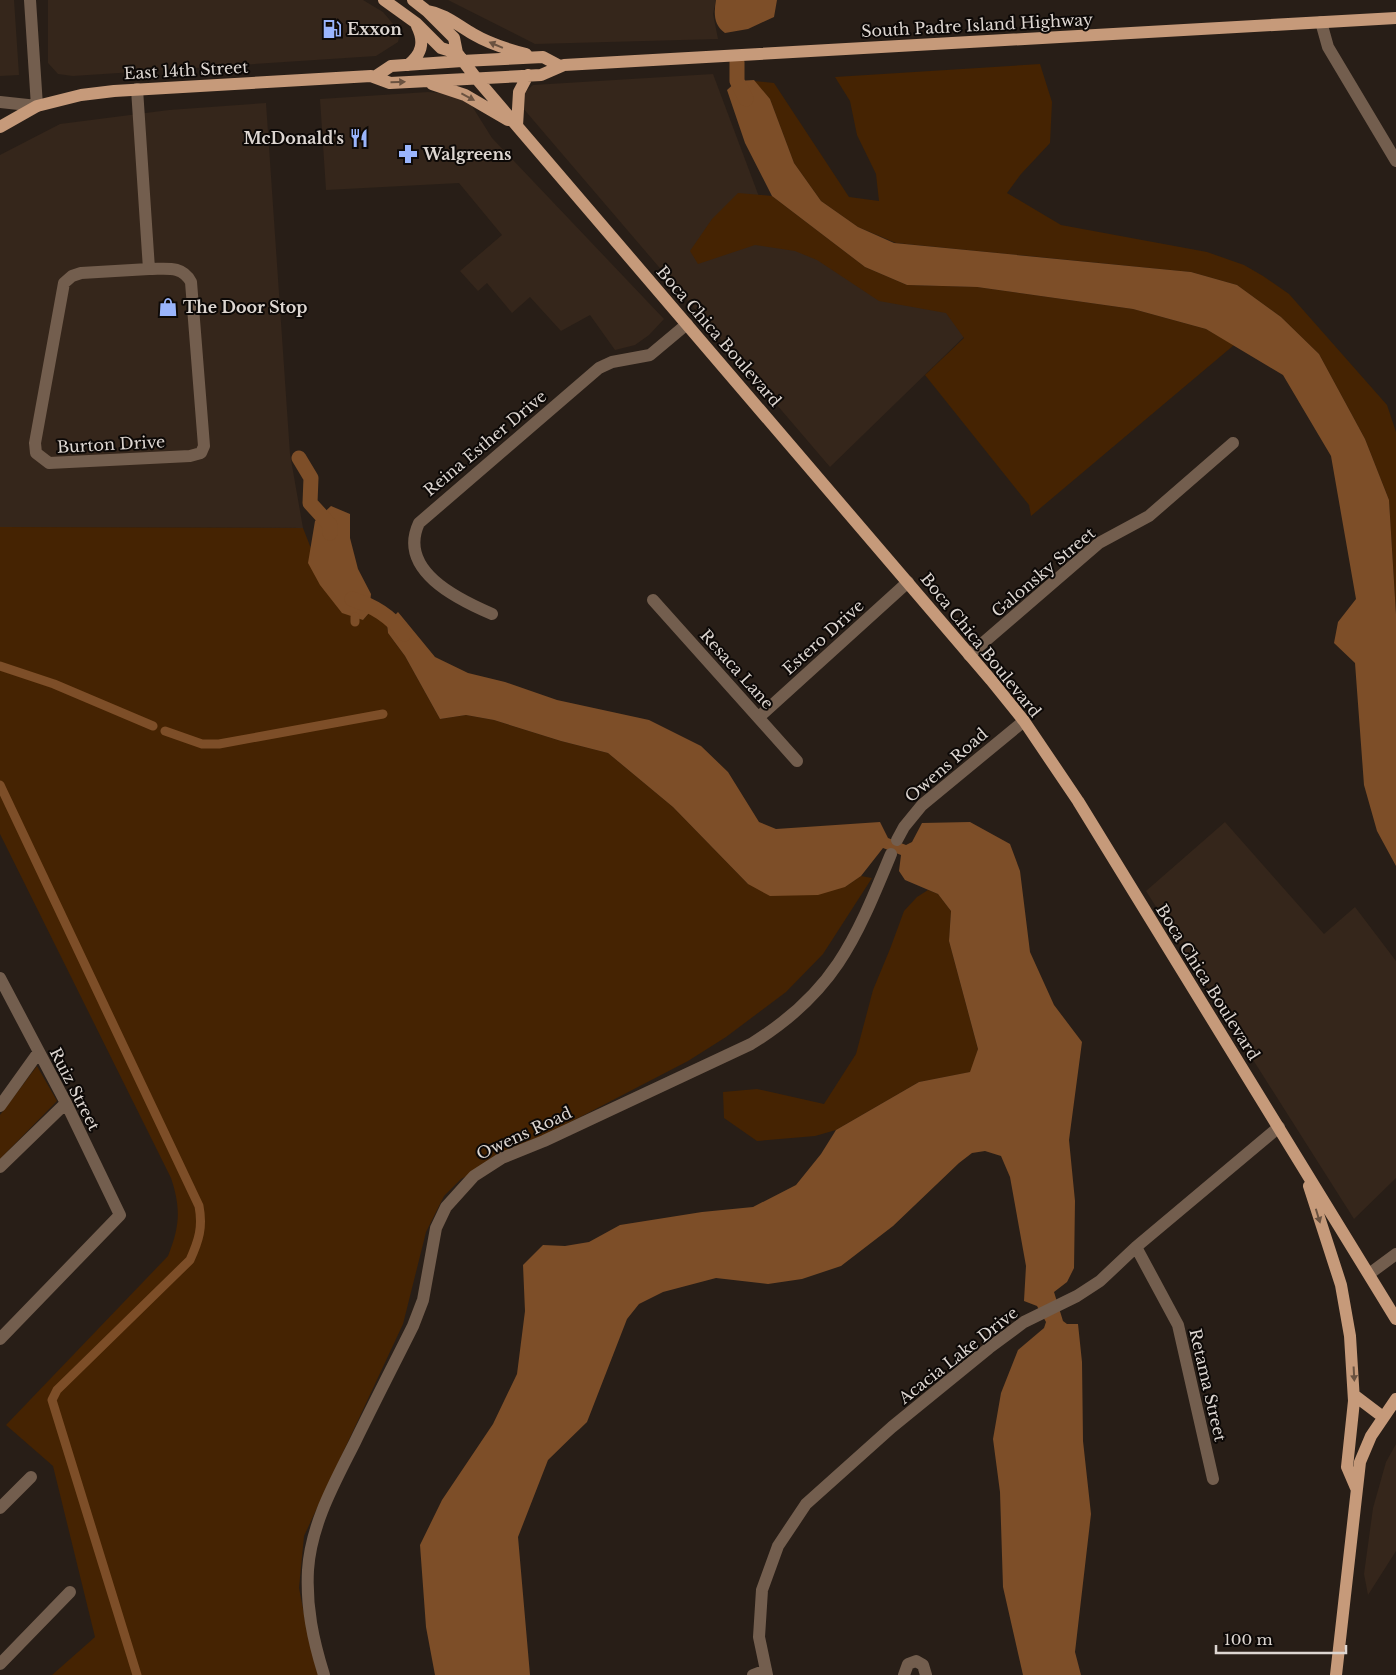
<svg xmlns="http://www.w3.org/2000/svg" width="1396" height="1675" font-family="'Libre Baskerville',serif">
	<rect width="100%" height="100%" fill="#281e17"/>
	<!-- built -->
	<path fill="#35261b" d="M0 0H14L19 75 0 76Z
		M48 0H363L383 12 400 32 398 42 376 56 73 76 58 74 48 63Z
		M448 0H716L713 14 718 39 535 44Z
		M713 74 761 202 895 300H944L972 329 830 467 522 107 523 94 533 85Z
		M428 92 465 95 492 138 664 319 649 335 635 345 615 350 590 315 561 331 530 297 512 313 487 283 478 291 460 271 502 235 459 183 326 190 320 99Z
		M266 103 290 454 303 528 0 527V155L60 124 169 110Z
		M1225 822 1324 934 1355 907 1396 961V1178L1354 1219 1146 891Z
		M1396 1444V1551L1368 1595 1364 1574 1373 1508 1386 1462Z"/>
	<!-- green -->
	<path fill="#452302" d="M1040 64 1052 102 1050 143 1021 174 1007 193 1061 225 1207 252 1244 265 1263 276 1289 294 1387 405 1396 432V614L1389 500 1365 439 1319 354 1281 317 1237 285 1191 272 896 243 858 227 821 201 794 163 770 99 754 81 774 83 849 197 879 201 876 174 857 135 850 101 835 77Z
		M738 193 772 196 865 267 907 285 977 287 1133 309 1206 329 1234 345 1031 516 1029 505 925 375 964 338 946 313 879 301 817 260 795 251 755 245 698 264 690 251 712 219Z
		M0 527 303 528 314 556 363 620 369 613 387 623 388 633 405 656 440 719 466 715 494 720 561 741 608 753 673 807 748 884 845 887 861 876 872 878 823 954 786 992 726 1037 688 1061 461 1179 444 1196 426 1232 403 1324 304 1536 299 1588 310 1645 319 1675H52L95 1637 53 1466 6 1425 168 1256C180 1226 181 1208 171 1178L0 834Z
		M928 890 938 894 951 911 949 941 978 1049 971 1072 919 1082 836 1130 815 1136 757 1141 724 1118 723 1092 757 1089 824 1104 856 1054 873 990 890 949 904 911 917 897Z
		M37 1066 57 1101 0 1159V1115Z"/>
	<!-- water -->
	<path fill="#7d4e28" d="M716 0H777L774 17 748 29 725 33C713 25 714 12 716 0Z
		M754 80 770 99 794 163 821 201 858 227 894 243 1191 272 1237 285 1281 317 1319 354 1365 439 1389 500 1396 614V866L1377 831 1364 785 1355 663 1334 643 1338 622 1356 599 1331 456 1283 375 1206 329 1133 309 977 287 907 285 865 267 772 196 745 143 727 90 737 81Z
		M331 506 350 514V538L358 569 371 594 369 613 363 620 342 613 320 585 308 563 315 521Z
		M398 612 435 657 468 673 505 682 557 700 649 720 701 746 728 772 759 822 776 829 880 822 888 838 906 845 912 842 922 823 970 822 1010 844 1020 871 1030 952 1054 1005 1082 1042 1069 1140 1075 1201 1074 1268 1067 1282 1054 1292 1063 1321 1067 1324H1078L1082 1362 1083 1441 1091 1514 1075 1652 1081 1675H1023L1003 1587 1000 1492 993 1439 1001 1393 1018 1350 1044 1328 1046 1322 1037 1306 1024 1301 1026 1266 1010 1177 1001 1156 985 1151 972 1153 959 1163 893 1226 841 1266 802 1279 768 1284 716 1278 663 1292 639 1304 627 1319 587 1422 548 1460 518 1537 530 1675H435L426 1627 420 1545 442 1500 493 1424 517 1374 525 1311 523 1265 543 1245 565 1246 589 1242 620 1225 702 1212 753 1207 796 1185 821 1154 836 1130 919 1082 970 1072 978 1049 949 941 951 911 938 894 905 880 899 871 901 855 883 848 861 876 845 887 818 895 770 896 748 884 673 807 608 753 561 741 494 720 466 715 440 719 405 656 388 633 387 623Z"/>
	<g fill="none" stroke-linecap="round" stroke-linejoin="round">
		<!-- canal -->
		<path stroke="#7d4e28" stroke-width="9" d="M355 617V622
			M0 666 54 684 153 726
			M165 731 202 744H219L383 714
			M0 785 199 1206C203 1227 199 1240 190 1260L57 1390 52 1400 137 1675"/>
		<!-- river -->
		<path stroke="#7d4e28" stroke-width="15" d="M737 62V81L746 99
			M299 458 311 478 310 503 330 525V533
			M352 599C374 606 390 616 404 634"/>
		<!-- minor -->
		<path stroke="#735e4e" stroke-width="12" d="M1321 22 1328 47 1396 161
			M137 89 149 269
			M0 102 37 106 30 0
			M149 269C166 269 182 265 191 282L204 446 201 453 190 456 49 463 36 453 35 443 64 283 72 276 81 273Z
			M653 600 797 761
			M492 614C457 599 397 570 419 523L599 368 612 362 650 355 687 324
			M969 655 1099 543 1149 516 1233 443
			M759 717 908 582
			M897 840 904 827 922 805 1024 721
			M0 978 66 1103 120 1215 0 1339
			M0 1106 38 1053
			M0 1167 66 1103
			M1136 1247 1178 1325 1213 1479
			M1369 1274 1396 1254
			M0 1508 31 1477
			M0 1664 70 1592
			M324 1675C313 1640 306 1607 308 1570 311 1524 335 1482 355 1442 374 1403 394 1364 413 1326L423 1300 436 1228 446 1207 474 1176 502 1158 544 1141 751 1044C834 993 855 941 891 854
			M753 1675 766 1670
			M767 1675 759 1637 762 1590 778 1546 806 1504 892 1427 989 1348 1024 1322 1077 1296 1100 1281 1136 1247 1279 1127
			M904 1675 908 1664 916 1661 923 1665 926 1675"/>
		<!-- major -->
		<path stroke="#c69a7a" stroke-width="12" d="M384 0 416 23 441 48 457 53
			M413 0 427 11 454 38 457 53 476 78 991 680 1024 721 1078 801 1396 1319
			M427 11C446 14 457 25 473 34 490 44 506 49 526 54
			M408 65C422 54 425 42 417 26
			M376 76 391 66 462 61 543 57 560 66
			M432 84 465 95 508 120
			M517 126 519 92 528 75
			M0 127 37 106 81 95 114 91 371 76 390 83 541 75 564 65 1396 18
			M1309 1186 1341 1285 1350 1336 1354 1401 1347 1467 1356 1488
			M1354 1395 1383 1417
			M1336 1675 1360 1462 1371 1436 1396 1399"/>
	</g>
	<!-- one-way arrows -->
	<defs><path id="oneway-solid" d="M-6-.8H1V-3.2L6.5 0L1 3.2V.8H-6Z" transform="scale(1.25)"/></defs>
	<g fill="#6a5240">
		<use href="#oneway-solid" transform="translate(496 45) rotate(-157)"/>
		<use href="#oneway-solid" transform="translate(398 82) rotate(-2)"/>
		<use href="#oneway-solid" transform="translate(468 97) rotate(28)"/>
		<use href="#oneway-solid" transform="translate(1318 1216) rotate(73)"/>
		<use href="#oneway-solid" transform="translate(1354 1374) rotate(87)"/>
	</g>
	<!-- icons -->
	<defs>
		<g id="fuel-bare" transform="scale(1.5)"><path d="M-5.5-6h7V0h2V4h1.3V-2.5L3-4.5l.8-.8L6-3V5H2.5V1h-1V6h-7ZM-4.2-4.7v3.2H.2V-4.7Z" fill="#9ab5fd" stroke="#0d0907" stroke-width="2.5" paint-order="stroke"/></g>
		<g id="restaurant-bare" transform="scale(1.5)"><path d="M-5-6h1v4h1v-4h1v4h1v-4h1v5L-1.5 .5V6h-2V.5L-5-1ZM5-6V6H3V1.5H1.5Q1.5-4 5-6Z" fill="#9ab5fd" stroke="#0d0907" stroke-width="2.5" paint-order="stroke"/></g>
		<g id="pharmacy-bare" transform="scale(1.5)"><path d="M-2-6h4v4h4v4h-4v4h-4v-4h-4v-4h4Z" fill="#9ab5fd" stroke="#0d0907" stroke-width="2.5" paint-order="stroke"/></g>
		<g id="shop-bare" transform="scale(1.5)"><path d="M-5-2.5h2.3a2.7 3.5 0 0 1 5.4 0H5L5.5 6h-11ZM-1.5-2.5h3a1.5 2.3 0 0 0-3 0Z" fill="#9ab5fd" stroke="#0d0907" stroke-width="2.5" paint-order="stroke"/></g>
	</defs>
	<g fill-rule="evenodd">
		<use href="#fuel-bare" x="332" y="29"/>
		<use href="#restaurant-bare" x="359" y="138"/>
		<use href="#pharmacy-bare" x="408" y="154"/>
		<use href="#shop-bare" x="168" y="307"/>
	</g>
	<g text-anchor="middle" stroke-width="4" stroke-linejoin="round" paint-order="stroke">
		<!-- street labels -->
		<g font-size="16" fill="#ddd6d1" stroke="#0d0907">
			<text transform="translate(977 25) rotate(-3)" y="6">South Padre Island Highway</text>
			<text transform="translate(186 70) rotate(-3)" y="6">East 14th Street</text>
			<text transform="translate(719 336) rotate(49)" y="6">Boca Chica Boulevard</text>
			<text transform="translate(485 443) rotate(-40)" y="6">Reina Esther Drive</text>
			<text transform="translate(111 444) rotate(-3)" y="6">Burton Drive</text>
			<text transform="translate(1043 572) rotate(-40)" y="6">Galonsky Street</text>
			<text transform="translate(823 637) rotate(-42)" y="6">Estero Drive</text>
			<text transform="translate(981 645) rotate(51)" y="6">Boca Chica Boulevard</text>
			<text transform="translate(737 669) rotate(48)" y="6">Resaca Lane</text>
			<text transform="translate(946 765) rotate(-41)" y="6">Owens Road</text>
			<text transform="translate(1208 982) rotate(58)" y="6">Boca Chica Boulevard</text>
			<text transform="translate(75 1089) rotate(63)" y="6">Ruiz Street</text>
			<text transform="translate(524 1133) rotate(-25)" y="6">Owens Road</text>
			<text transform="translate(958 1355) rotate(-38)" y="6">Acacia Lake Drive</text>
			<text transform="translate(1208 1385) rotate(77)" y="6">Retama Street</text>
		</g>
		<!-- poi labels -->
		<g font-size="16" font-weight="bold" fill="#ddd6d1" stroke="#0d0907" text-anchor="start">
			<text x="347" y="35">Exxon</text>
			<text x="344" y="144" text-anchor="end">McDonald's</text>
			<text x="423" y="160">Walgreens</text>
			<text x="183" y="313">The Door Stop</text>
		</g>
	</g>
	<!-- scale -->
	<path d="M1216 1645v8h130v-8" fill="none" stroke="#ddd6d1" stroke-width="2.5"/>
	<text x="1224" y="1645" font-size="15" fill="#ddd6d1" stroke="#0d0907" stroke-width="4" paint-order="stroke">100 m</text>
</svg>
